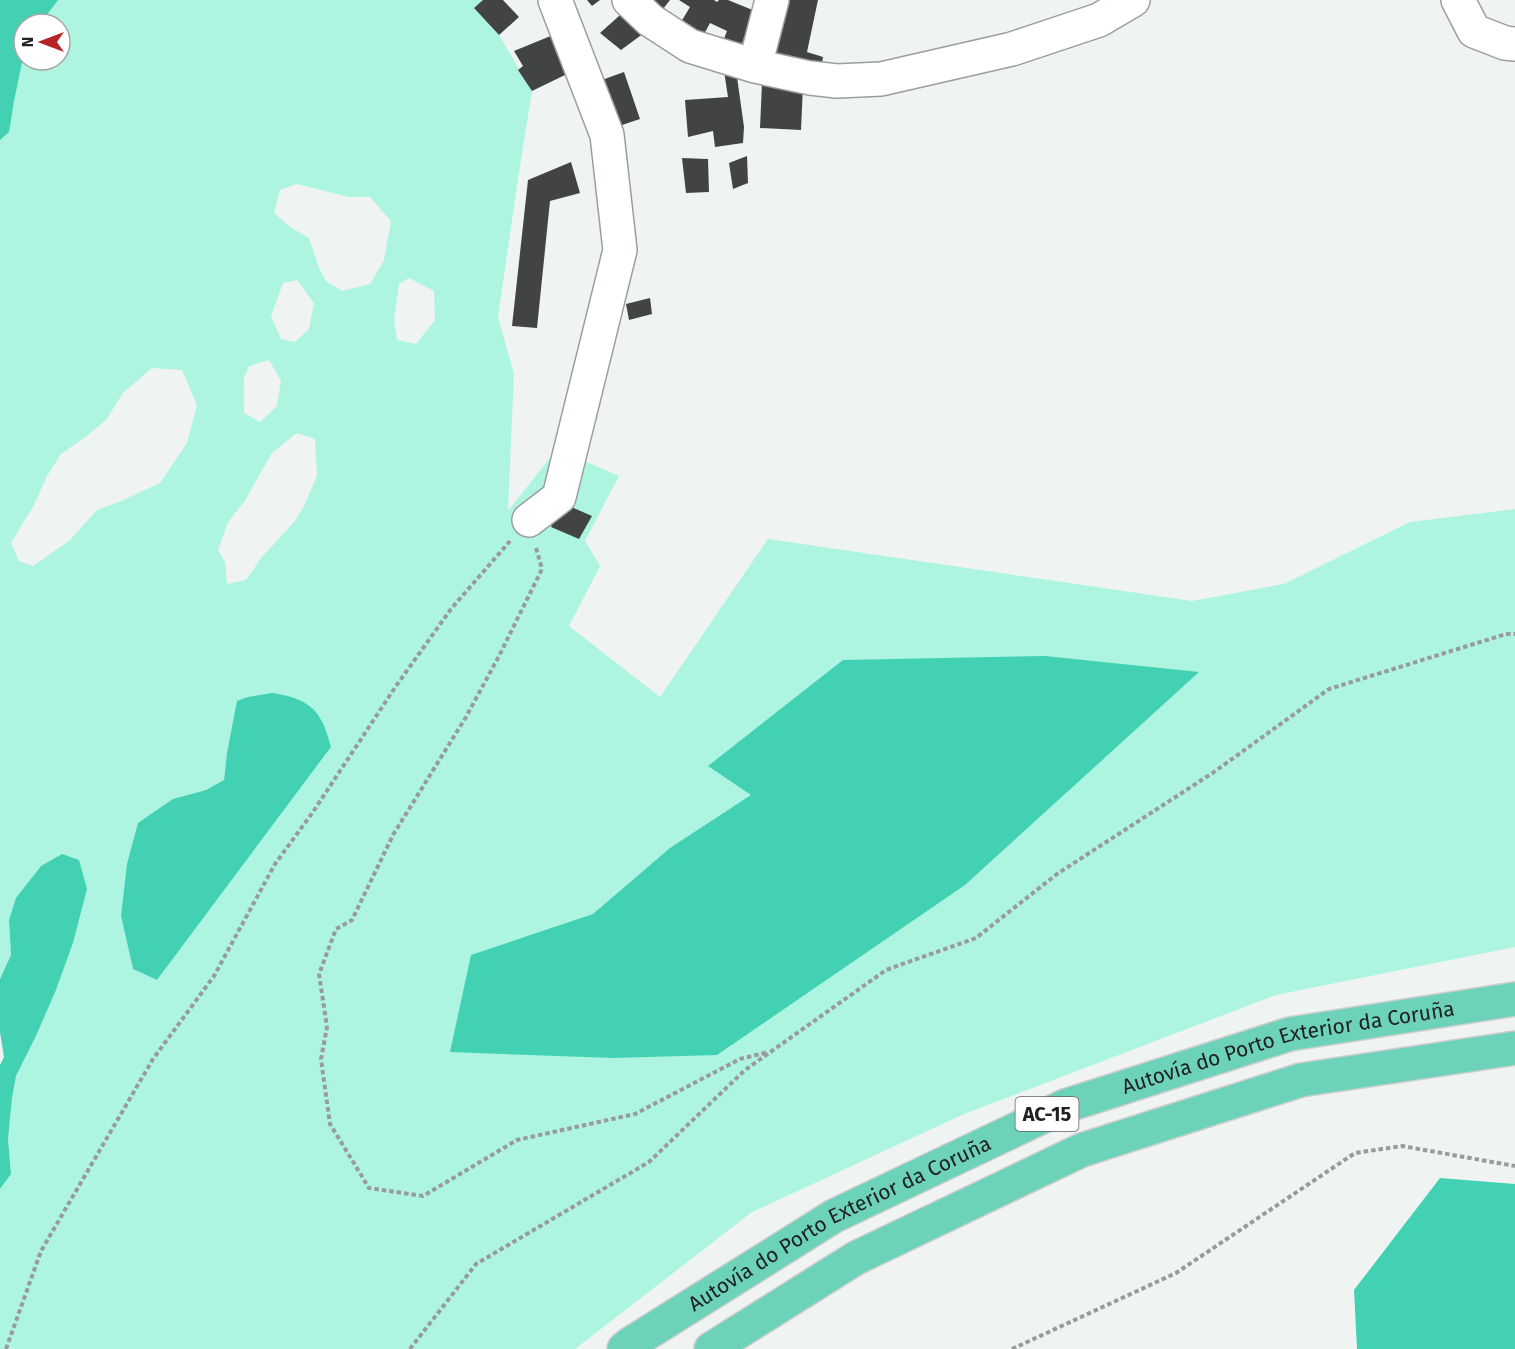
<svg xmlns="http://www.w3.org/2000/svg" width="1515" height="1349" font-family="'Fira Sans',sans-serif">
	<rect width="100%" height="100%" fill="#eff3f2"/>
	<!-- green -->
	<path fill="#adf5e1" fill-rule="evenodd" d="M0 0H483L474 8 499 35 532 91 518 179 498 317 514 374 508 511 557 449 619 476 585 541 600 566 569 626 660 697 768 539 1192 601 1284 584 1410 522 1515 509V947L1276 995 964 1114 752 1212 575 1349H0V1189L11 1174 8 1139 12 1098 16 1076 36 1036 56 990 73 943 87 889 9 920 11 955 0 979ZM24 24H60V60H24ZM297 184 349 197H370L391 221 384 260 370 284 342 291 326 281 319 268 309 238 290 227 274 213 280 190ZM409 278 434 291 435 320 416 344 397 340 394 320 399 284ZM297 280 314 303 309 329 295 342 281 339 271 316 283 283ZM269 360 281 381 277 406 260 422 244 413V378L249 366ZM152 368 182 370 197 405 187 443 160 483 121 501 97 510 70 540 33 566 19 561 11 543 34 505 47 476 61 454 84 438 106 420 123 393ZM297 433 315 439 317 476 304 506 295 521 262 557 246 580 227 584 225 562 218 550 228 522 244 502 272 453ZM331 747 157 980 133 969 121 916 173 799 206 790 224 780 227 753Z"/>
	<!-- forest -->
	<path fill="#43d1b3" d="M0 0H58L40 24H24V53L14 101 9 132 0 140Z
		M1045 656 1199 672 965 885 717 1055 613 1058 450 1052 471 955 593 914 670 848 751 795 708 766 843 660Z
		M272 693C291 696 312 701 321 720 326 728 328 738 331 747L157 980 133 969 121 916 127 864 138 823 173 799 206 790 224 780 227 753 237 701 248 697Z
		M62 854 79 860 87 889 73 943 56 990 36 1036 16 1076 12 1098 8 1139 11 1174 0 1189V1065L4 1057 0 1032V979L11 955 9 920 16 898 41 866Z
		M1440 1178 1515 1184V1349H1357L1354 1290Z"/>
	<!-- building -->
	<path fill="#414443" d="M483 0H503L519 17 499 35 474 8Z
		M587 0H600L592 6Z
		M639 0H670L657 17Z
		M679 0H714L717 2 719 0H728L755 11 740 48 723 41 727 31 710 23 702 38 678 27 690 7Z
		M787 0H818L807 52 823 57 821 71 772 58Z
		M628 8 644 33 621 50 600 33Z
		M553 35 567 74 532 91 518 70 523 66 514 51Z
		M736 70 744 127 743 143 715 147 713 131 688 137 685 100 728 97 724 71Z
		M624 72 640 119 616 127 599 81Z
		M762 83 803 85 801 130 760 128Z
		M747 156 748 183 733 189 729 163Z
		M682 158 708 159 709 192 686 193Z
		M571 162 580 193 550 201 537 328 512 326 528 180Z
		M650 298 652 314 629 320 626 304Z
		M562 503 592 516 579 539 551 527Z"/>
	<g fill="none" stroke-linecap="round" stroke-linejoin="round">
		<!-- minor casing -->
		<g stroke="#9b9e9d" stroke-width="36">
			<path id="minor" d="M629 0 650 20 690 46 755 66 810 78 837 81 881 79 1012 49 1099 20 1133 0
				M1458 0 1474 31 1505 43 1515 44
				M755 66 772 0
				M529 520 559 497 620 250 607 135 555 0"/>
		</g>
		<!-- highway casing -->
		<g stroke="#cecece" stroke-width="36">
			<g id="highway">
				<path id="s1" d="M624 1349 630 1344 834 1216 1065 1106 1290 1034 1515 999"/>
				<path d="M711 1349 856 1258 1082 1150 1301 1080 1515 1048"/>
			</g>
		</g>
		<!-- path -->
		<path stroke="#989b9a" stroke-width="4" stroke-dasharray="4.5 3" stroke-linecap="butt" d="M536 548 542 569 499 656 466 717 393 835 352 920 336 929 319 974 327 1027 321 1059 330 1124 369 1188 423 1196 517 1140 635 1114 740 1059 768 1052
			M6 1349 41 1251 153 1059 214 976 275 864 313 812 396 686 451 609 510 541
			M410 1349 476 1264 649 1162 745 1070 886 970 976 938 1057 874 1214 772 1329 689 1506 634H1515
			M1012 1349 1176 1273 1355 1153 1402 1146 1515 1166"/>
		<!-- minor -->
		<use href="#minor" stroke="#fff" stroke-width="33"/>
		<!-- highway -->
		<use href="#highway" stroke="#6cd3ba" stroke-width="33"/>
	</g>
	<g text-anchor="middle" stroke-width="6" stroke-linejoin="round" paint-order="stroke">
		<!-- shield labels -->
		<rect fill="#fff" stroke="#636463" stroke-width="1.5" x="1015.5" y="1097" width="63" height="34" rx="4.5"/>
		<g font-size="20" font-weight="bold" fill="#202120">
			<text x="1047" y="1121">AC-15</text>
		</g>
		<!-- street labels -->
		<g font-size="21" fill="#202120" stroke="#fff">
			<text dy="7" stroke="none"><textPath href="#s1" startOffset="736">Autovía do Porto Exterior da Coruña</textPath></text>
			<text dy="7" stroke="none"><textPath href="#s1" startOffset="250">Autovía do Porto Exterior da Coruña</textPath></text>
		</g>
	</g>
	<!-- north arrow -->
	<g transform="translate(42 42) rotate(270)"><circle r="28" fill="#ffffff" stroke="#a6a6a6" stroke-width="1.5"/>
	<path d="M0-4.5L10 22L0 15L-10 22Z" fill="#b52528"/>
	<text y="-9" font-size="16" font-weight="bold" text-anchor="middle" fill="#202120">N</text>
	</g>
</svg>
